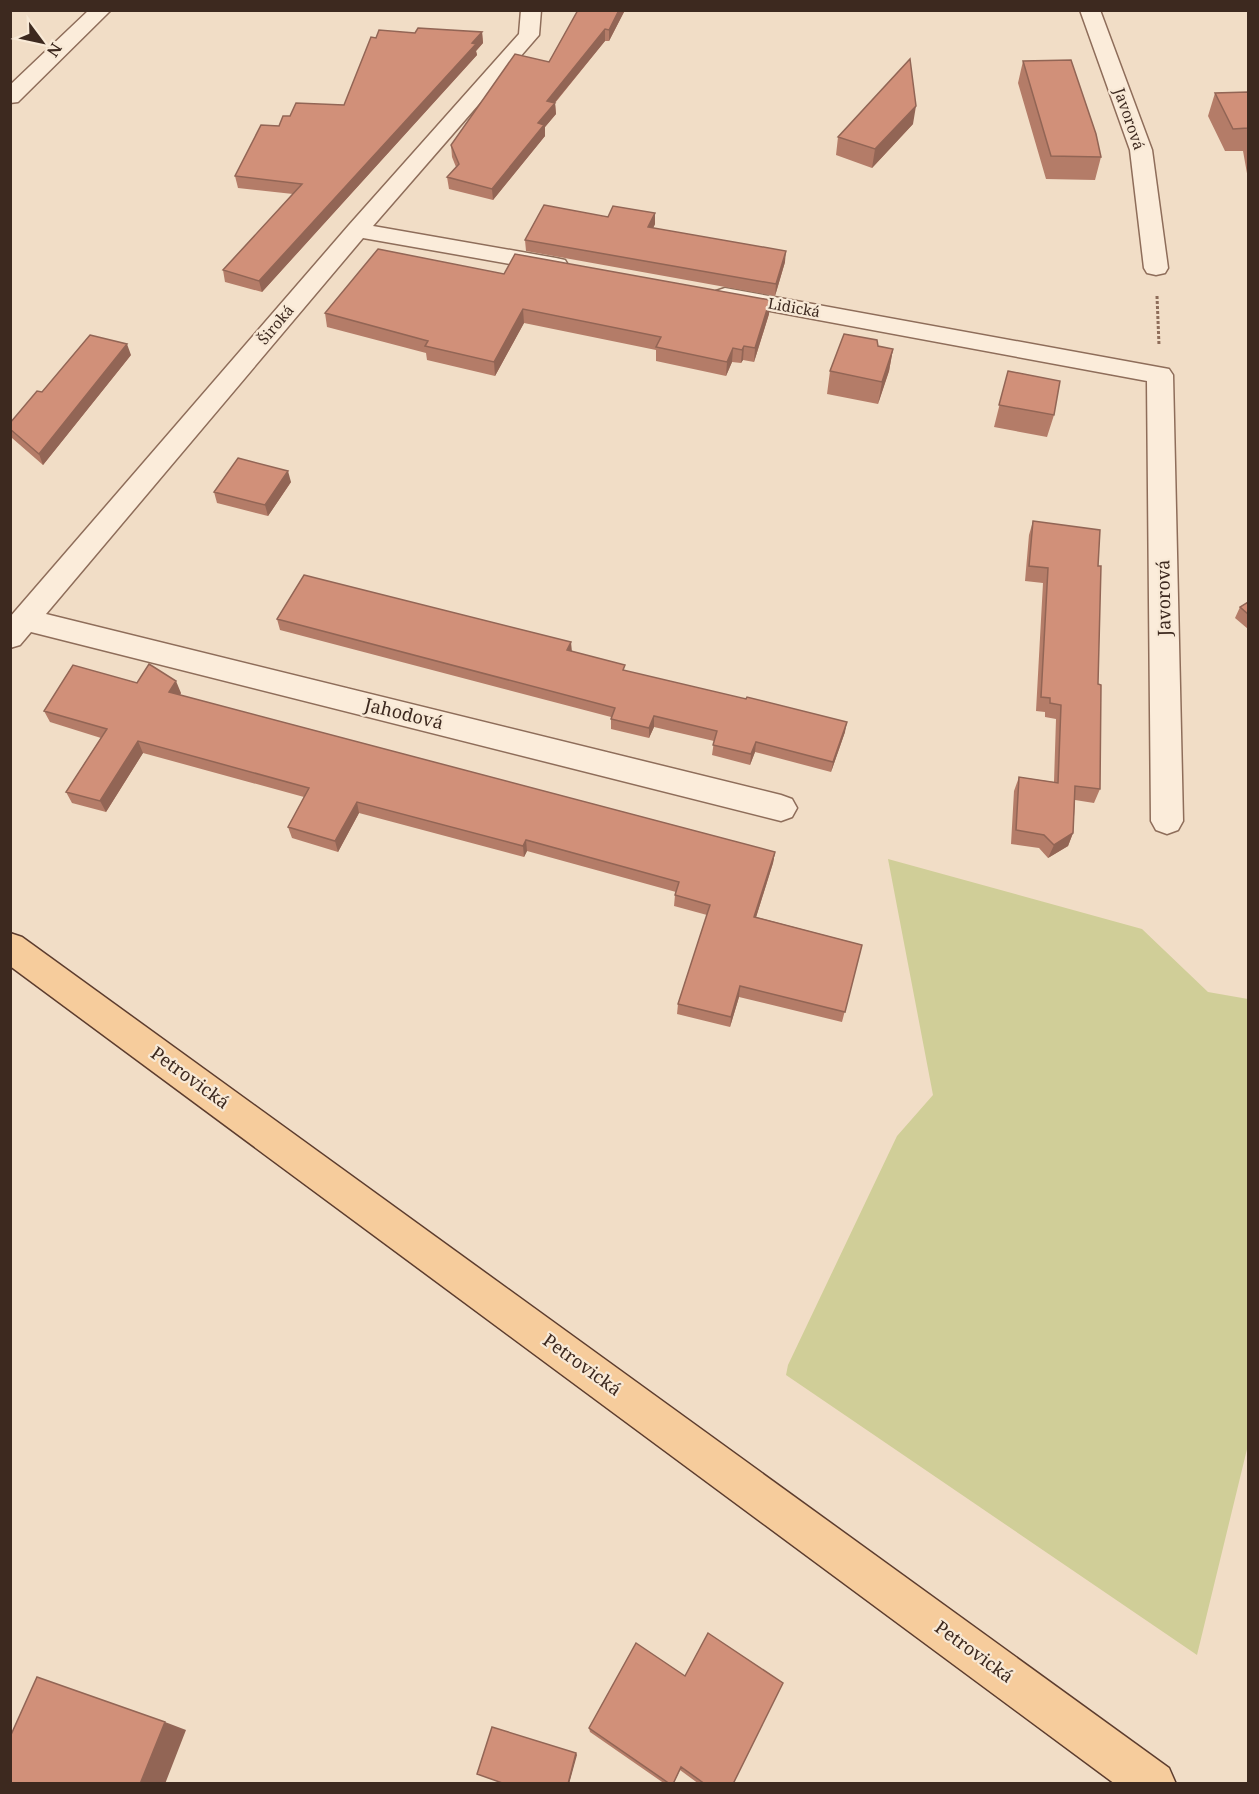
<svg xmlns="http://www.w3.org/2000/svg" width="1259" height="1794" font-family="'Noto Serif',serif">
	<rect width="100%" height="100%" fill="#f1ddc6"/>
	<!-- green -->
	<path fill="#d0ce98" d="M888 859 1142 929 1208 992 1248 999V1445L1197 1655 786 1375 788 1365 897 1136 933 1095Z"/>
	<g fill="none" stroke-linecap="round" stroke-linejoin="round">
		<!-- minor casing -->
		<g stroke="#8e6d5a" stroke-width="3">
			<path id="minor" d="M89 10H111L18 102 10 103V85Z
				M521 10H541L539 35 373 226 556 258 565 260 568 265 565 270 556 272 363 238 46 614 781 795 792 799 797 808 792 817 781 821 31 632 20 645 10 648V617L349 225 519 34Z
				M1080 10H1100L1152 150 1168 268 1165 273 1156 275 1147 273 1144 268 1130 150Z
				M725 288 1169 369 1173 375 1183 821 1178 830 1167 834 1156 830 1151 821 1147 381 716 301 713 296 716 291Z"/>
		</g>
		<!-- major casing -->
		<g stroke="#5c3c2e" stroke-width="3">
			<path id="major" d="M10 933 22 937 1169 1768 1176 1784H1115L10 966Z"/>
		</g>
		<!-- path -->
		<path stroke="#8e6d5a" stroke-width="3" stroke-dasharray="3 2" stroke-linecap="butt" d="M1157 296 1159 345"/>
		<!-- minor -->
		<use href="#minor" fill="#fbecda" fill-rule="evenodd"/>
		<!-- major -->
		<use href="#major" fill="#f6cc9c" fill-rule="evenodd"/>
	</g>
	<!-- wall -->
	<path fill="#b47c68" d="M578 10H625L609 41H605L555 103 556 114 545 127V136L493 200 449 189 447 177 456 167 452 157 451 145 549 62Z
		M482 32 483 43 476 51 477 55 262 292 225 282 223 270 293 194 238 188 235 176 279 126 290 116 344 105 376 38 415 33Z
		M1023 61 1101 157 1095 180 1046 179 1018 83Z
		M1248 92V179L1243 151H1225L1208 116 1215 93Z
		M913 124 872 168 836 155 838 137Z
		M655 213V224L653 228 785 262 775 296 526 251 525 240 608 217Z
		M504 274 769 314 754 362 743 360 741 363 732 362 726 376 656 361V350L524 323 495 376 427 360 426 353 327 327 325 313Z
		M878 346 893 349 889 371 878 404 827 394 830 371Z
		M131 355 43 465 12 438 10 434V423L42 392Z
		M1008 371 1054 415 1047 437 994 427Z
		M291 482 268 516 217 503 214 492Z
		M1033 521 1098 566V684L1100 789 1094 803 1075 800 1073 833 1068 846 1048 858 1039 848 1011 844 1014 791 1019 777 1054 782 1056 719 1045 717V712L1036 711 1043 583 1025 581 1029 535Z
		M1248 602V629L1235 618 1240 607Z
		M277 619 572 651 625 671 845 732 831 772 755 752 750 765 712 755 714 741 654 727 649 738 611 729V717L280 630Z
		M137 683 181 693 180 695 775 852 773 863 756 917 862 945 842 1022 739 997 730 1027 677 1014 678 1004 707 915 674 906 675 895 676 892 527 851 524 857 359 813 338 852 292 838 288 827 304 797 143 753 106 812 72 803 66 792 101 738 50 722 44 711Z
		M589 1728 733 1784H699L680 1770 673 1784H665L590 1732Z"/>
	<!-- shaded-wall -->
	<path fill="#926555" d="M619 10H625L609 41V30Z
		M605 29V41L547 112V101Z
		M482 32 483 43 476 51 477 55 262 292 259 281Z
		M555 103 556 114 545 127V136L493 200 492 189 538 123Z
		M916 106 913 124 872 168 875 149Z
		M655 213V224L648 239V227Z
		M786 251 785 262 775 296 776 284Z
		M770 300 769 314 754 362 755 348Z
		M523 309 524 323 495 376 494 362Z
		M127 344 131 355 43 465 39 454Z
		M744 346 743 360 741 363 742 350Z
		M733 348 732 362 726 376 727 362Z
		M893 349 889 371 878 404 882 382Z
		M288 471 291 482 268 516 265 505Z
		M571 642 572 652 567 650Z
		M176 681 181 693 174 704 169 692Z
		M654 716V727L649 738V728Z
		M847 722 845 732 831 772 833 762Z
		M138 741 143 753 106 812 100 801Z
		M756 742 755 752 750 765 751 754Z
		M357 802 359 813 338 852 335 841Z
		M1073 833 1068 846 1048 858 1054 845Z
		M526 840 527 851 524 857 523 846Z
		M775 852 773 863 753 927 754 917Z
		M740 986 739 997 730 1027 731 1017Z
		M165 1722 186 1730 165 1784H140Z
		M576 1753 577 1755 569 1784H568Z"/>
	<!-- building -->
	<path fill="#d19079" stroke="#926555" stroke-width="1.5" d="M578 10H619L609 30 605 29 547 101 555 103 538 123 544 125 492 189 447 177 459 164 451 145 515 54 549 62Z
		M418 28 482 32 472 43 476 44 259 281 223 270 302 184 235 176 261 125 279 126 283 116H290L296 103 344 105 371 37 376 38 379 30 415 33Z
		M910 59 916 106 875 149 838 137Z
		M1071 60 1096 134 1101 157 1051 156 1023 61Z
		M1248 92V128L1233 129 1215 93Z
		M544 205 608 217 613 206 655 213 648 227 786 251 776 284 525 240Z
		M378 249 504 274 515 254 770 300 755 348 744 346 742 350 733 348 727 362 656 347 661 337 523 309 494 362 425 346 428 341 325 313Z
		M844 334 877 340 878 346 893 349 882 382 830 371Z
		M90 335 127 344 39 454 10 429V423L37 391 42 392Z
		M1008 371 1060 381 1054 415 999 405Z
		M238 458 288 471 265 505 214 492Z
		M1033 521 1100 530 1098 566H1101L1098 684 1101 685 1100 789 1075 786 1073 833 1054 845 1044 835 1016 830 1019 777 1058 783 1061 705 1050 703V698L1041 697 1048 568 1029 566Z
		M304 575 571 642 567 650 625 665 623 670 746 699 747 697 847 722 833 762 756 742 751 754 713 745 717 731 654 716 649 728 611 719 615 708 277 619Z
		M1248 602V614L1240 607Z
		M149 664 176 681 169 692 775 852 754 917 862 945 845 1012 740 986 731 1017 678 1004 710 905 675 895 679 882 526 840 523 846 357 802 335 841 288 827 309 788 138 741 100 801 66 792 107 729 44 711 73 665 137 683Z
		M708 1633 783 1683 733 1784H705L681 1767 673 1784H670L589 1728 636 1643 685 1676Z
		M37 1677 165 1722 140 1784H10V1737Z
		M492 1727 576 1753 568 1784H505L477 1774Z"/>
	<g text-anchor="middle" stroke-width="4.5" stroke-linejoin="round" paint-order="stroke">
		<!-- far-street labels -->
		<g font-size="15" fill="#3d291f" stroke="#f8e9d6">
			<text transform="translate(1129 119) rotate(71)" y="5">Javorová</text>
			<text transform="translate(794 308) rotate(10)" y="5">Lidická</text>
			<text transform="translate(276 325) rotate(-50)" y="5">Široká</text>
		</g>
		<!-- street labels -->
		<g font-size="18" fill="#3d291f" stroke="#f8e9d6">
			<text transform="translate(1164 598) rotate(-91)" y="6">Javorová</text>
			<text transform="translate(404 714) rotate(14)" y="6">Jahodová</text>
			<text transform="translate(190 1078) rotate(36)" y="6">Petrovická</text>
			<text transform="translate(582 1365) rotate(36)" y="6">Petrovická</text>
			<text transform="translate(974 1652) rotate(36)" y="6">Petrovická</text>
		</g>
	</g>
	<!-- border -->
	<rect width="1259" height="1794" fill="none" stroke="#3d291f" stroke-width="24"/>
	<!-- north arrow -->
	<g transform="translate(42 42) rotate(123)" stroke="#f8e9d6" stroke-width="4.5" paint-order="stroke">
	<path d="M0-4.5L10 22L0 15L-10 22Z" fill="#3d291f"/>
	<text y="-9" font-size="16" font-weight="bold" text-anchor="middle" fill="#3d291f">N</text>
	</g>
</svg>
